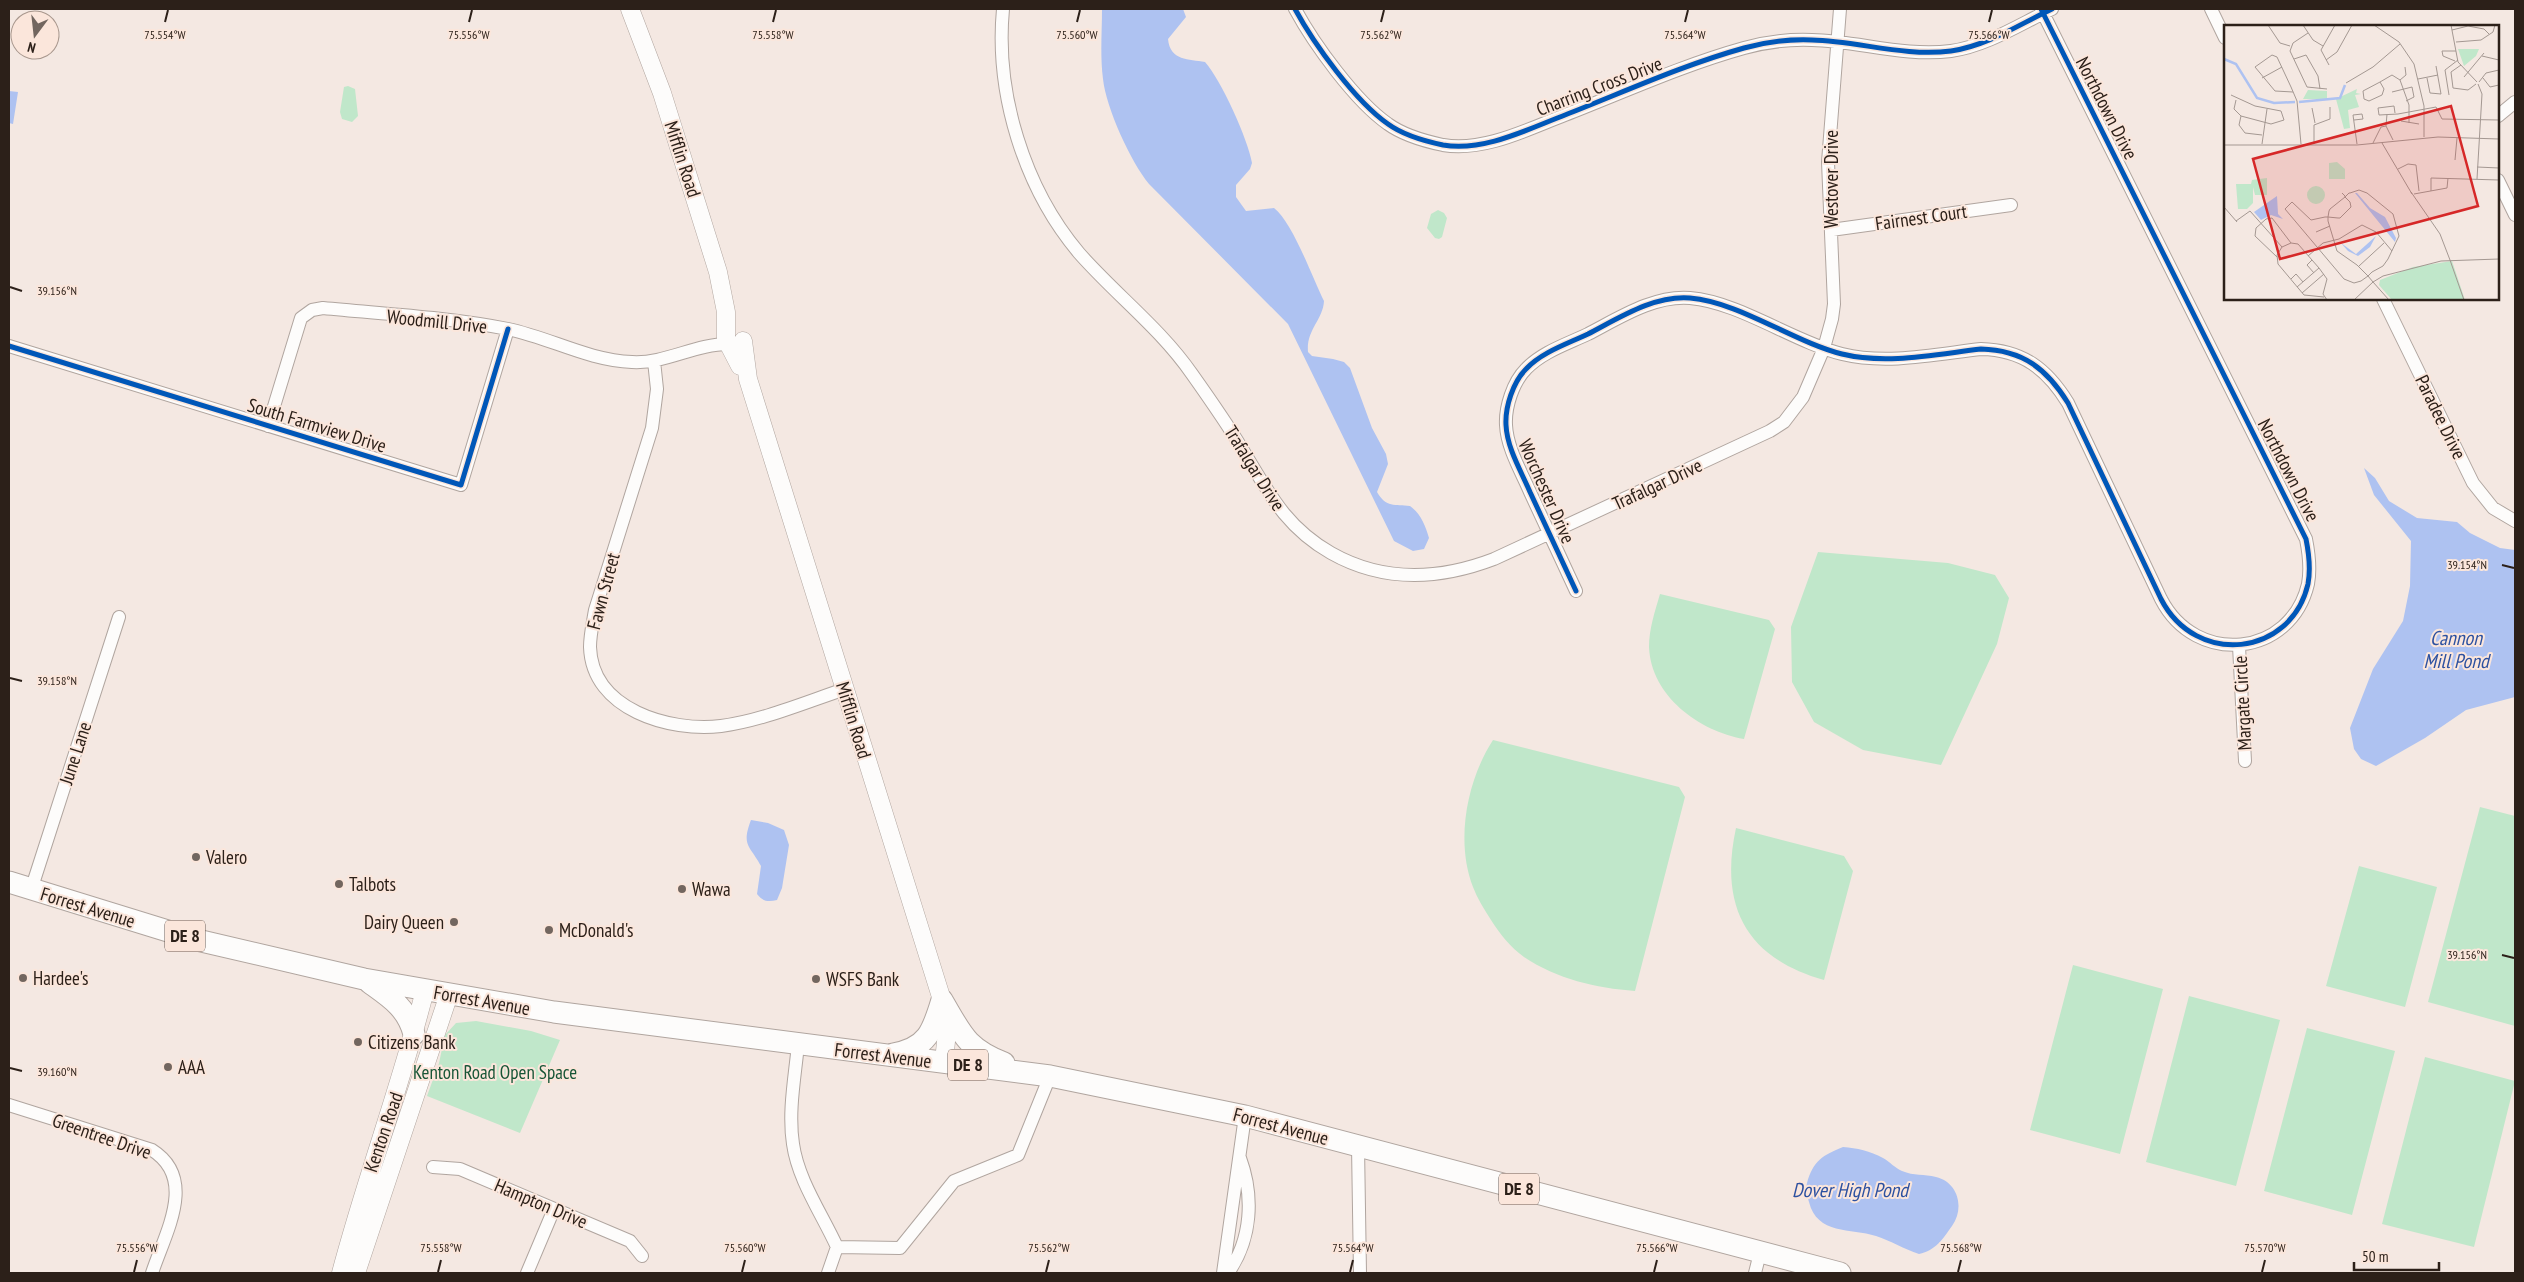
<svg xmlns="http://www.w3.org/2000/svg" width="2524" height="1282" font-family="'PT Sans Narrow',sans-serif">
	<rect width="100%" height="100%" fill="#f4e8e2"/>
	<!-- green -->
	<path fill="#c0e7ca" d="M348 86 355 89 358 116 352 122 342 119 340 112 344 87Z
		M1438 210 1444 213 1447 218 1442 237 1439 239 1435 238 1427 228 1431 214Z
		M1818 552 1948 563 1995 575 2009 598 1997 644 1941 765 1863 750 1814 722 1792 682 1791 627Z
		M1660 594 1769 620 1775 629 1744 739C1699 731 1651 696 1649 647 1649 629 1655 611 1660 594Z
		M1493 740 1679 787 1685 797 1635 991C1596 988 1557 979 1524 957 1510 947 1500 934 1491 920 1484 909 1477 898 1473 887 1455 841 1467 780 1493 740Z
		M2480 807 2515 816V1026L2428 1002Z
		M1736 828 1844 856 1853 871 1824 980C1746 958 1719 906 1736 828Z
		M2359 866 2437 887 2405 1007 2326 986Z
		M2073 965 2163 989 2120 1154 2030 1130Z
		M2189 996 2280 1020 2236 1186 2146 1162Z
		M476 1021 531 1031 560 1040 520 1133 427 1096 439 1063 445 1035 456 1023Z
		M2307 1028 2395 1051 2352 1215 2264 1191Z
		M2425 1057 2515 1081 2474 1247 2382 1224Z"/>
	<!-- water -->
	<path fill="#aec2f1" d="M1102 9H1183L1186 17 1168 39C1170 61 1189 59 1205 62 1221 80 1248 139 1252 163L1250 169 1236 185V197L1246 211 1274 208C1293 223 1312 277 1324 301 1323 320 1306 330 1308 352L1312 356 1333 359 1344 362 1350 368 1372 428 1386 454 1388 464 1377 492C1386 508 1395 504 1410 506 1421 514 1425 525 1429 538L1424 549 1413 551 1394 541 1288 324 1149 184C1131 162 1106 108 1103 79 1100 56 1102 32 1102 9Z
		M9 91 18 92 13 124 9 123Z
		M2364 468 2375 478 2389 501 2417 518 2457 522 2470 533 2500 548 2515 550V697L2466 710 2425 738 2376 766 2361 759 2354 749 2350 728 2373 669 2403 621 2410 586 2411 541 2374 495Z
		M751 820 768 823 784 830 789 845 782 888 777 900C769 902 763 902 757 894L761 866C750 845 741 846 751 820Z
		M1843 1147C1857 1148 1870 1151 1883 1158 1890 1162 1895 1168 1902 1171 1914 1176 1924 1174 1936 1177 1958 1182 1965 1208 1952 1226 1942 1240 1936 1250 1919 1254 1904 1249 1891 1241 1876 1236 1851 1228 1817 1235 1809 1202 1807 1195 1805 1190 1807 1183 1813 1161 1823 1155 1843 1147Z"/>
	<g fill="none" stroke-linecap="round" stroke-linejoin="round">
		<!-- minor casing -->
		<g stroke="#b0a59f" stroke-width="14">
			<path id="minor" d="M1003 9C995 93 1024 188 1079 253 1116 295 1160 328 1192 374 1209 398 1226 422 1241 447 1268 491 1284 526 1331 553 1384 583 1439 580 1494 559L1770 431 1784 422 1803 397 1824 348 1832 319 1834 304 1828 162 1840 9
				M1295 9C1314 44 1355 101 1388 124 1403 135 1424 141 1443 145 1484 152 1528 129 1565 115 1624 92 1683 65 1744 48 1766 42 1789 39 1812 40 1858 41 1904 57 1951 51 1987 46 2020 24 2052 9
				M2211 9 2225 38
				M2498 116 2515 102
				M2498 180 2515 215
				M1831 230 2011 205
				M2383 299 2473 483 2493 508 2515 521
				M9 346 461 485 508 329
				M654 361 657 389 652 428 595 610C593 622 590 635 590 647 592 710 670 732 721 726 761 721 806 702 845 689
				M268 426 301 318 312 310 323 308C384 314 447 317 508 329 551 338 587 360 632 362 665 364 695 344 728 344
				M1576 591C1561 558 1545 525 1530 492 1521 471 1507 448 1506 425 1505 407 1513 382 1526 369 1542 352 1567 344 1588 334 1619 318 1654 295 1690 298 1739 302 1794 342 1842 354 1887 365 1937 354 1981 349 2023 350 2047 369 2068 403L2161 599C2196 667 2291 657 2308 584 2311 568 2309 554 2306 539L2041 9
				M2239 646 2245 761
				M31 890 119 617
				M798 1044C795 1077 788 1111 793 1144 798 1180 822 1214 837 1247L828 1273
				M9 1105 152 1150C198 1179 165 1233 152 1273
				M1358 1146 1360 1273
				M433 1167 460 1169 630 1241 642 1256
				M837 1247 900 1248 954 1181 1018 1155 1050 1076
				M527 1273 554 1209
				M1223 1273 1245 1116
				M1228 1273C1252 1239 1254 1196 1240 1158
				M1755 1273 1760 1253"/>
		</g>
		<!-- secondary casing -->
		<g stroke="#b0a59f" stroke-width="19">
			<path id="secondary" d="M630 9 662 93 718 272 726 312V339L740 366
				M743 341 748 379 942 1000 947 1031 944 1062
				M341 1273C366 1178 401 1086 425 990
				M356 1273 449 994"/>
		</g>
		<!-- trunk casing -->
		<g stroke="#b0a59f" stroke-width="23">
			<path id="trunk" d="M9 882 197 940 364 979 554 1012 1050 1076 1245 1116 1840 1273
				M370 983C391 998 407 1008 414 1034
				M942 1000C962 1034 966 1048 1004 1063
				M893 1054C928 1048 933 1030 942 1000"/>
		</g>
		<!-- minor -->
		<use href="#minor" stroke="#fdfcfb" stroke-width="12"/>
		<!-- secondary -->
		<use href="#secondary" stroke="#fdfcfb" stroke-width="18"/>
		<!-- trunk -->
		<use href="#trunk" stroke="#fdfcfb" stroke-width="21"/>
		<!-- cycleway casing -->
		<g stroke="#fbe6db" stroke-width="8">
			<path id="cycleway" d="M1295 9C1314 44 1355 101 1388 124 1403 135 1424 141 1443 145 1484 152 1528 129 1565 115 1624 92 1683 65 1744 48 1766 42 1789 39 1812 40 1858 41 1904 57 1951 51 1987 46 2020 24 2052 9
				M9 346 461 485 508 329
				M1576 591C1561 558 1545 525 1530 492 1521 471 1507 448 1506 425 1505 407 1513 382 1526 369 1542 352 1567 344 1588 334 1619 318 1654 295 1690 298 1739 302 1794 342 1842 354 1887 365 1937 354 1981 349 2023 350 2047 369 2068 403L2161 599C2196 667 2291 657 2308 584 2311 568 2309 554 2306 539L2041 9"/>
		</g>
		<!-- cycleway -->
		<use href="#cycleway" stroke="#0057b8" stroke-width="5"/>
	</g>
	<!-- ticks -->
	<path fill="none" stroke="#2c2019" stroke-width="2" d="M165 22 168 10M469 22 472 10M773 22 776 10M1077 22 1080 10M1381 22 1384 10M1685 22 1688 10M1989 22 1992 10M10 287 22 291M2502 565 2514 568M10 678 22 681M2502 955 2514 958M10 1068 22 1071M134 1272 137 1260M438 1272 441 1260M742 1272 745 1260M1046 1272 1049 1260M1350 1272 1353 1260M1654 1272 1657 1260M1958 1272 1961 1260M2262 1272 2265 1260"/>
	<!-- markers -->
	<g fill="#72665f" stroke="#fbe6db" stroke-width="2">
		<circle cx="196" cy="857" r="5"/>
		<circle cx="339" cy="884" r="5"/>
		<circle cx="682" cy="889" r="5"/>
		<circle cx="454" cy="922" r="5"/>
		<circle cx="549" cy="930" r="5"/>
		<circle cx="23" cy="978" r="5"/>
		<circle cx="816" cy="979" r="5"/>
		<circle cx="358" cy="1042" r="5"/>
		<circle cx="168" cy="1067" r="5"/>
	</g>
	<g text-anchor="middle" stroke-width="4" stroke-linejoin="round" paint-order="stroke">
		<!-- shield labels -->
		<g fill="#fbe6db" stroke="#6a5b53" stroke-width="1">
			<rect x="165" y="920.5" width="40" height="31" rx="4"/>
			<rect x="948" y="1049.5" width="40" height="31" rx="4"/>
			<rect x="1499" y="1173.5" width="40" height="31" rx="4"/>
		</g>
		<g font-size="18" font-weight="bold" fill="#2c2019">
			<text x="185" y="942">DE 8</text>
			<text x="968" y="1071">DE 8</text>
			<text x="1519" y="1195">DE 8</text>
		</g>
		<!-- street labels -->
		<g font-size="19" fill="#2c2019" stroke="#fbe6db">
			<text transform="translate(1599 86) rotate(-21)" y="7">Charring Cross Drive</text>
			<text transform="translate(2107 108) rotate(63)" y="7">Northdown Drive</text>
			<text transform="translate(683 159) rotate(72)" y="7">Mifflin Road</text>
			<text transform="translate(1831 179) rotate(-90)" y="7">Westover Drive</text>
			<text transform="translate(1921 217) rotate(-8)" y="7">Fairnest Court</text>
			<text transform="translate(437 321) rotate(6)" y="7">Woodmill Drive</text>
			<text transform="translate(2441 417) rotate(64)" y="7">Paradee Drive</text>
			<text transform="translate(317 425) rotate(17)" y="7">South Farmview Drive</text>
			<text transform="translate(1255 468) rotate(58)" y="7">Trafalgar Drive</text>
			<text transform="translate(2289 470) rotate(63)" y="7">Northdown Drive</text>
			<text transform="translate(1657 484) rotate(-25)" y="7">Trafalgar Drive</text>
			<text transform="translate(1547 491) rotate(66)" y="7">Worchester Drive</text>
			<text transform="translate(603 591) rotate(-75)" y="7">Fawn Street</text>
			<text transform="translate(2242 703) rotate(-93)" y="7">Margate Circle</text>
			<text transform="translate(854 720) rotate(73)" y="7">Mifflin Road</text>
			<text transform="translate(75 753) rotate(-72)" y="7">June Lane</text>
			<text transform="translate(88 907) rotate(17)" y="7">Forrest Avenue</text>
			<text transform="translate(482 1000) rotate(10)" y="7">Forrest Avenue</text>
			<text transform="translate(883 1055) rotate(7)" y="7">Forrest Avenue</text>
			<text transform="translate(1281 1126) rotate(15)" y="7">Forrest Avenue</text>
			<text transform="translate(383 1132) rotate(-71)" y="7">Kenton Road</text>
			<text transform="translate(102 1136) rotate(19)" y="7">Greentree Drive</text>
			<text transform="translate(541 1203) rotate(23)" y="7">Hampton Drive</text>
		</g>
		<!-- poi labels -->
		<g font-size="19" fill="#2c2019" stroke="#fbe6db" text-anchor="start">
			<text x="206" y="864">Valero</text>
			<text x="349" y="891">Talbots</text>
			<text x="692" y="896">Wawa</text>
			<text x="444" y="929" text-anchor="end">Dairy Queen</text>
			<text x="559" y="937">McDonald's</text>
			<text x="33" y="985">Hardee's</text>
			<text x="826" y="986">WSFS Bank</text>
			<text x="368" y="1049">Citizens Bank</text>
			<text x="178" y="1074">AAA</text>
		</g>
		<!-- park labels -->
		<g font-size="19" fill="#175536" stroke="#fbe6db">
			<text x="495" y="1079">Kenton Road Open Space</text>
		</g>
		<!-- water labels -->
		<g font-size="20" font-style="italic" fill="#2d51a0" stroke="#fbe6db">
			<text x="2456" y="645">Cannon<tspan x="2456" dy="23">Mill Pond</tspan></text>
			<text x="1850" y="1197">Dover High Pond</text>
		</g>
	</g>
	<!-- overview -->
	<g transform="translate(2224 25)">
		<rect width="275" height="275" fill="#f4e8e2"/>
		<path d="M234 24H255L252 31 240 41ZM133 64 132 68 137 69 131 70 135 82 124 85 126 103 120 104 112 74ZM84 65 103 66V74H79ZM113 137 121 144V154H105V138ZM43 153V170H31L29 162V178L23 184H14L12 159H27L28 155ZM83 170a9 9 0 1 1 18 0a9 9 0 1 1-18 0ZM228 236 241 275H168L155 260 156 255 189 242Z" fill="#c0e7ca"/>
		<path d="M131 168H133L146 183 161 192 172 213 171 217ZM53 171 54 189 59 194 47 190 37 195 30 187ZM152 211 146 222 134 231 124 226 117 218 132 229Z" fill="#aec2f1"/>
		<path fill="none" stroke="#aec2f1" stroke-width="2.5" d="M0 34 12 39 33 73 50 78 71 77M75 77 116 73 121 60"/>
		<path fill="none" stroke="#a49892" stroke-width="1" d="M44 0 56 18 66 21M79 0 89 15 99 21M150 0 175 17 190 39 200 81V112M227 0 234 37 253 57M228 5 244 1 260 4 265 9M84 8 69 18 66 26 83 62 103 64M232 17 257 15 269 7 271 0M258 31 275 35M70 34 82 30 94 51 96 64M102 35 113 27 128 0M231 36 219 31 218 26H232M105 40 97 25 111 0M237 40 227 47 229 63 244 65 252 59M240 52 260 28M38 53 58 42M203 53 206 68 217 69 212 41M259 53 266 62 275 60M194 54 214 50M176 55 182 50 181 42M156 57 168 50 176 55 185 80V98M156 57 160 64 158 70 145 76 140 74 139 66ZM255 57 262 48 275 45M122 58 149 42 176 19M69 67 51 66 31 42 48 30 53 32 67 62 73 76 77 119M168 67 188 62 190 72 182 76M7 70 31 81 57 86 60 95 47 99 17 91 10 84 12 75M225 70 221 45 234 35M88 83 91 98M171 88 170 81 154 83 155 90 174 89 212 82 218 94 275 95M163 89 162 101 169 115M17 91 15 100 21 108 38 110M130 95 139 94 138 89 129 90 133 119M177 96 195 99M149 118 157 102 162 101M158 118 188 169M38 119 43 84M90 119V100L106 94V82M0 120H133L214 112 275 114M231 135 233 113M253 142 275 143M174 144 184 139 192 140 195 166M253 154 258 69 254 59M207 166V153L275 155M187 167 216 209 226 235M118 168 121 171V172L126 177 127 182 116 193H114L104 192H101L87 195 68 177 61 184 120 254 130 258 137 256 144 251 148 247 159 241 164 234 175 211 169 189 143 168 135 165 126 168H125L121 172 106 184 105 186 104 192V196L113 226 133 240 144 251 149 257 130 275M190 169 223 163 224 153M0 182 13 197M12 196 26 186 58 222M92 207 106 201M84 231 99 218 115 214 138 200 152 207 168 226M53 232 31 211 32 203 42 194 48 193 67 218M88 235 83 240 90 248M226 235 240 275M135 241 160 218M67 254 72 249 79 257M73 262 95 243M78 268 100 249M100 272 80 270 54 239 53 230 58 222 67 218 74 219 95 243 103 254 99 269 103 275M165 275 149 257 159 251 217 236 275 234"/>
		<path fill="#d62828" fill-opacity="0.15" stroke="#d62828" stroke-width="2.5" d="M227 81 254 181 56 234 29 134Z"/>
		<rect width="275" height="275" fill="none" stroke="#2c2019" stroke-width="2.5"/>
	</g>
	<g font-size="12" text-anchor="middle" fill="#2c2019" stroke="#fbe6db" stroke-width="4" stroke-linejoin="round" paint-order="stroke">
		<text x="165" y="39">75.554°W</text>
		<text x="469" y="39">75.556°W</text>
		<text x="773" y="39">75.558°W</text>
		<text x="1077" y="39">75.560°W</text>
		<text x="1381" y="39">75.562°W</text>
		<text x="1685" y="39">75.564°W</text>
		<text x="1989" y="39">75.566°W</text>
		<text x="57" y="295">39.156°N</text>
		<text x="2467" y="569">39.154°N</text>
		<text x="57" y="685">39.158°N</text>
		<text x="2467" y="959">39.156°N</text>
		<text x="57" y="1076">39.160°N</text>
		<text x="137" y="1252">75.556°W</text>
		<text x="441" y="1252">75.558°W</text>
		<text x="745" y="1252">75.560°W</text>
		<text x="1049" y="1252">75.562°W</text>
		<text x="1353" y="1252">75.564°W</text>
		<text x="1657" y="1252">75.566°W</text>
		<text x="1961" y="1252">75.568°W</text>
		<text x="2265" y="1252">75.570°W</text>
	</g>
	<!-- border -->
	<rect width="2524" height="1282" fill="none" stroke="#2c2019" stroke-width="20"/>
	<!-- north arrow -->
	<g transform="translate(35 35) rotate(195)"><circle r="24" fill="#fbe6db" stroke="#a8978d"/>
	<path d="M0-4L9 19L0 12L-9 19Z" fill="#72665f"/>
	<text y="-8" font-size="14" font-weight="bold" text-anchor="middle" fill="#2c2019">N</text>
	</g>
	<!-- scale -->
	<path d="M2354 1262v8h85v-8" fill="none" stroke="#2c2019" stroke-width="2.5"/>
	<text x="2362" y="1262" font-size="15" fill="#2c2019" stroke="#fbe6db" stroke-width="4" paint-order="stroke">50 m</text>
</svg>
